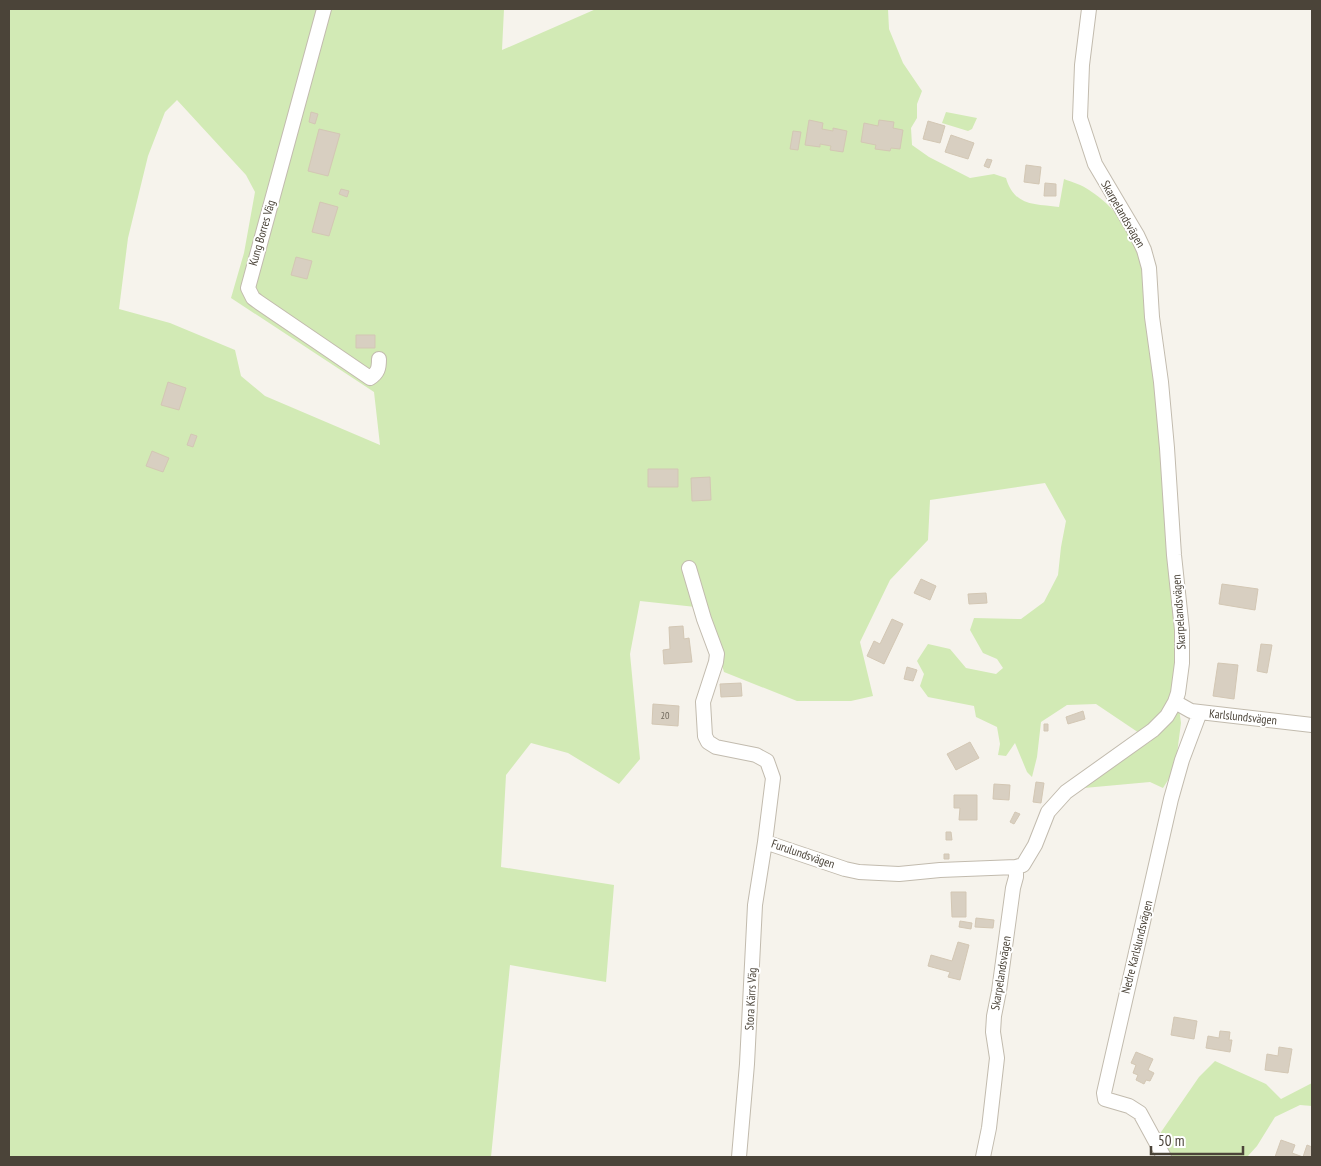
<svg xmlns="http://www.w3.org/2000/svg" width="1321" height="1166" font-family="'PT Sans Narrow',sans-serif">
	<rect width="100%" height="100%" fill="#f6f3ec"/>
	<!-- green -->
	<path fill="#d2eab5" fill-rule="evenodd" d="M9 9H504L502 50 596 9H888L889 29 903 63 922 91 917 104V118L911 128 912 145 929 157 970 178 994 174 1006 178C1014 206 1034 204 1059 207L1064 179C1072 182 1082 185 1089 190 1122 211 1137 242 1147 279L1174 626 1176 686 1181 723 1175 769 1163 788 1150 782 1084 788 1091 780 1151 741 1096 704 1067 705 1041 722 1037 757 1032 777 1027 772 1015 743 1006 756 998 755 1000 744 997 727 976 717 974 706 928 697 920 686 924 674 917 661 928 644 950 649 966 668 996 674 1003 668 997 659 983 653 970 630 974 618 1021 619 1044 602 1058 575 1061 547 1066 521 1045 483 930 500 928 540 890 580 860 642 873 696 851 701H797L724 672 705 608 640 601 630 654 640 759 619 784 568 753 531 743 506 775 501 867 614 885 606 982 510 965 491 1157H9ZM177 100 246 175 255 192 244 253 231 298 374 392 380 445 265 396 241 376 235 350 170 323 119 309 128 238 148 156 165 112Z
		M946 112 977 118 972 129 968 131 942 123Z
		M1215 1061 1266 1084 1281 1099 1312 1083V1106L1300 1105 1275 1117 1257 1146 1247 1157H1173L1159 1135 1199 1077Z"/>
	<!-- building -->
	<path fill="#d8cfc1" stroke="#d3c7b4" d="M311 112 318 114 315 124 309 122Z
		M809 120 823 123 822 129 833 131V128L847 131 843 152 830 150 831 146 820 144V147L805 145Z
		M879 120 894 122 893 128 903 130 900 149 891 148 890 151 875 149 876 145 861 142 864 123 878 126Z
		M928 121 945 126 940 143 923 139Z
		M319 129 340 134 328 176 308 171Z
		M793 131 801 132 798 150 790 149Z
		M951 135 974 143 968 159 945 152Z
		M987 159 992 160 989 168 984 166Z
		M1026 165 1041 167 1039 184 1024 182Z
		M1045 183 1056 184V196H1044Z
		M341 189 349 191 347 197 339 194Z
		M320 202 338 207 329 236 312 232Z
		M296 257 312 261 307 279 291 275Z
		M356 335H375V348H356Z
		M168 382 186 388 179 410 161 405Z
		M191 434 197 436 193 447 187 445Z
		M152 451 169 458 163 472 146 466Z
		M648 469H678V487H648Z
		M710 477 711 500 692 501 691 478Z
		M921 579 936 586 930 600 914 593Z
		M1222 584 1258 589 1255 610 1219 604Z
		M986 593 987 603 969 604 968 594Z
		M892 619 903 624 884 664 867 656 874 641 880 644Z
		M683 626 684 639 689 638 692 662 664 664 663 650 670 649 669 627Z
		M1261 644 1272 645 1267 673 1257 671Z
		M1218 663 1238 665 1234 699 1213 696Z
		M907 667 917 670 913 681 904 679Z
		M741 683 742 696 721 697 720 684Z
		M653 704 679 706 678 726 652 724Z
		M1083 711 1085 719 1068 724 1066 717Z
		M1044 724H1048V731H1044Z
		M970 742 979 758 956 770 947 754Z
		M1036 782 1044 783 1041 803 1033 802Z
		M994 784 1010 785 1009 800 993 799Z
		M954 795H977V820H959L960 808H954Z
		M1015 812 1020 814 1014 824 1010 822Z
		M946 832H951L952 840H946Z
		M944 854H949V859H944Z
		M951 892H966V917H952Z
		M976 918 994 920 993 928 975 927Z
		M960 921 972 923 971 929 959 927Z
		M958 942 969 945 960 980 948 977 950 972 928 966 931 955 952 961Z
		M1174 1017 1197 1021 1194 1039 1171 1035Z
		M1220 1031 1230 1032 1229 1040H1232L1230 1052 1206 1048 1208 1036 1219 1038Z
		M1279 1047 1292 1049 1288 1073 1265 1070 1267 1054 1278 1056Z
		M1136 1052 1153 1059 1148 1070 1154 1073 1150 1081 1146 1080 1144 1084 1136 1080 1138 1075 1133 1073 1136 1065 1131 1063Z
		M1281 1140 1295 1145 1292 1153 1303 1157 1307 1145 1312 1147V1157H1275Z"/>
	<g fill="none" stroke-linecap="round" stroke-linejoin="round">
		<!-- street casing -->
		<g stroke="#c2bbae" stroke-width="16">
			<path id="street" d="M324 9 248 288 253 298 257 301 370 378C378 373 379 368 379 359
				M689 568 704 619 717 654 716 662 703 702 705 736 708 742 716 747 756 755 767 761 773 778 765 842 845 869 859 872 899 874 940 870 1016 867
				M1175 702 1191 711 1312 725
				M739 1157 747 1064 755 905 765 842
				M983 1157 989 1128 997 1058 993 1032 994 1016 999 991 1013 888 1016 877V867L1023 865 1035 845 1048 812 1066 792 1153 730 1167 716 1175 702 1178 693 1182 663V630L1174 555 1167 448 1161 382 1152 317 1149 268 1144 250 1137 235 1095 164 1080 118 1082 65 1089 9
				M1164 1157 1140 1113 1129 1106 1105 1099 1104 1093 1171 799 1182 760 1200 712"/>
		</g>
		<!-- street -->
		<use href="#street" stroke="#fff" stroke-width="14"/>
	</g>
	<g text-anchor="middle" stroke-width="4" stroke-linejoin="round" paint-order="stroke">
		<!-- number labels -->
		<g font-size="10" fill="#6e675b">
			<text x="665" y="719">20</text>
		</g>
		<!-- street labels -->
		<g font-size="12" fill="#4b4439" stroke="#fff">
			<text transform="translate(1123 214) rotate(60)" y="4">Skarpelandsvägen</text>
			<text transform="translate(262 233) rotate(-74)" y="4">Kung Borres Väg</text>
			<text transform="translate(1179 612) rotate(-94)" y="4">Skarpelandsvägen</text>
			<text transform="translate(1243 717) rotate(6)" y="4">Karlslundsvägen</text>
			<text transform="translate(803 854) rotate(19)" y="4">Furulundsvägen</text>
			<text transform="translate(1137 947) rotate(-76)" y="4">Nedre Karlslundsvägen</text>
			<text transform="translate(1001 973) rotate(-81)" y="4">Skarpelandsvägen</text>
			<text transform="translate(751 999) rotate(-87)" y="4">Stora Kärrs Väg</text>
		</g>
	</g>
	<!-- border -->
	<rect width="1321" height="1166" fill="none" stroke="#4b4439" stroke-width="20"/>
	<!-- scale -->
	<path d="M1151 1146v8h92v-8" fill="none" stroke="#4b4439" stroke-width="2.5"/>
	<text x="1158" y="1146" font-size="15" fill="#4b4439" stroke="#ffffff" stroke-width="4" paint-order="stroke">50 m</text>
</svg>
